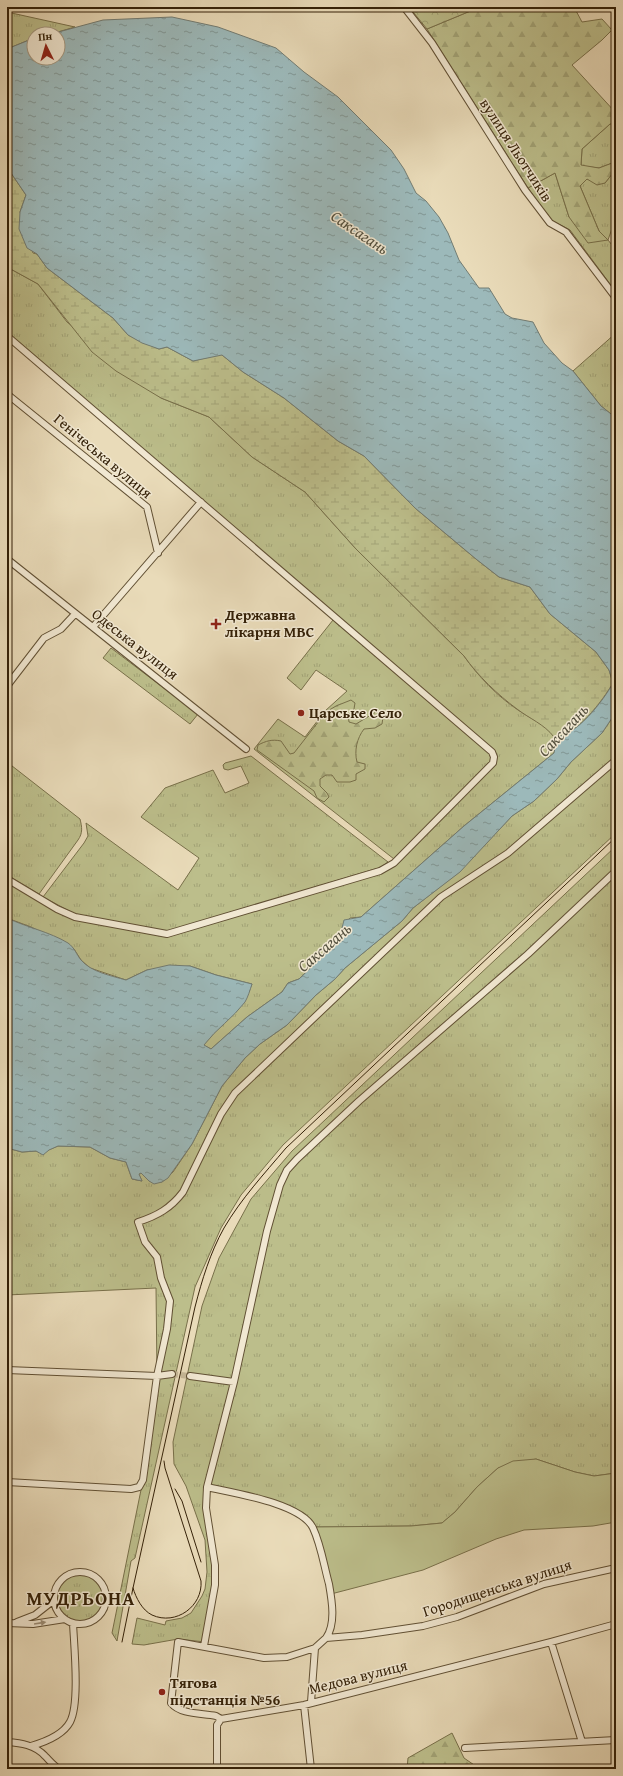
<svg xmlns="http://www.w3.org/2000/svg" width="623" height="1776" font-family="'Gentium Book Plus',serif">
	<defs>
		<pattern id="grass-tufts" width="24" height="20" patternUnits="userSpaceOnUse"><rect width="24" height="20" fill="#bcbe8b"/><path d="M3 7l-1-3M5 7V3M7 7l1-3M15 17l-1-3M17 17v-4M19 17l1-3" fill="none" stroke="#a2a376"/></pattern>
		<pattern id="forest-firs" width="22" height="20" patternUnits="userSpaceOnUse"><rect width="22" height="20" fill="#bcbe8b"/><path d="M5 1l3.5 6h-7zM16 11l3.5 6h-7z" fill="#a2a376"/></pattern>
		<pattern id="wetland-marsh" width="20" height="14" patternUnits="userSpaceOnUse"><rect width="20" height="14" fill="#bcbe8b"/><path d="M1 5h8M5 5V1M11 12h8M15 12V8" fill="none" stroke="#a2a376"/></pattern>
		<pattern id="park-crowns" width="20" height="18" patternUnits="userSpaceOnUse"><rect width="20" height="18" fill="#bcbe8b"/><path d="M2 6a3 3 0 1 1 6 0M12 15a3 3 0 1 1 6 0" fill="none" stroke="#a2a376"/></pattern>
		<pattern id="water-ripples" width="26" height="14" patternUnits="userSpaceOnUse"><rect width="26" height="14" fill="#9cb9ba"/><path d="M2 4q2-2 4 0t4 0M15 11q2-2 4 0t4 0" fill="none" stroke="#809695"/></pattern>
	</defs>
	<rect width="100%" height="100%" fill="#e9dbb9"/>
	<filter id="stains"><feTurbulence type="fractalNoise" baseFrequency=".005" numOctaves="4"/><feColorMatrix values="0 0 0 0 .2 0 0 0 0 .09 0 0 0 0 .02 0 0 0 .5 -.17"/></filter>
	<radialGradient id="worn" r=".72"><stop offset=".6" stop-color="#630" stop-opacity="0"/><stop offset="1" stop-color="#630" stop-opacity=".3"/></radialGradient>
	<!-- grass -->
	<path fill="url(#grass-tufts)" stroke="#78704a" d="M7 12 75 27 51 34H34V38L7 49Z
		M616 123 615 162 599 168 581 166 582 149 610 124Z
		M616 169V217L608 240 616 250V292L570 230 551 220 528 188 555 173 569 217 607 240 599 231 580 186 587 179 605 183Z
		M7 267 38 284 67 322 161 398 209 417 252 457 305 492 356 549 464 656C478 676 497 696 518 710 530 718 544 724 553 735 556 740 555 747 554 753L464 826 361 917 350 918 342 928 343 937 299 979 288 983 282 992 247 1017 211 1049 203 1045C220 1024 243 1011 252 984L216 975 190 966 147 970 126 980 90 968 81 960 74 949 31 927 7 918V881L74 919 167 937 381 873 496 763 494 750 7 332Z
		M616 333V418L601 406 573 371Z
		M333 620 490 753 492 757 491 762 394 859 254 749 278 719 305 737 325 711 347 691 316 670 301 690 287 678Z
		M111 648 198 714 190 724 103 658Z
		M616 712V833L283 1145 241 1195 221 1228 195 1287 135 1558 131 1561 117 1641 112 1633 143 1480 157 1376 156 1288 7 1295V1148L22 1152 36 1151 41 1153 58 1146 90 1147 110 1158 126 1162 132 1179 142 1181 138 1173H141L149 1181 162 1182 173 1172 192 1144 222 1086 245 1058 260 1044 287 1025 316 995 335 979 345 968 402 921 413 908 459 872 512 816 534 801 557 779 571 762 602 733Z
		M251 756 388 862 381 867 168 932 75 914 43 897 84 843 88 836 86 823 178 890 199 858 141 817 165 788 213 770 225 793 249 783 241 766 228 770 224 769 223 765 225 763Z
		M7 762 80 819C82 827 83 833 78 840L39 894 7 875Z
		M616 846V1473L594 1476 575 1472 536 1459 498 1468 477 1487 455 1512 442 1523 411 1526 313 1527 291 1509 207 1487 215 1585 205 1642 178 1639 144 1645 132 1644 137 1618 165 1625 166 1621 182 1618 191 1613 202 1596 205 1589 207 1572 205 1540 186 1486 174 1464 173 1442 202 1306 219 1258 251 1199 292 1151Z
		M55 1598a25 25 0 1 1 50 0a25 25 0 1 1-50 0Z"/>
	<!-- forest -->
	<path fill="url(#forest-firs)" stroke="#78704a" d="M480 7H574L582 22 602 19 612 30 602 40 572 65 616 113V123L610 124 582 149 581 165 599 168 615 162 616 155V169L605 183 597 185 587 179 580 186 599 231 608 240 588 243 569 217 555 173 528 188 427 29Z
		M351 700 355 703 354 709 348 715 349 722 356 724 376 712 383 717 382 724 375 728 364 729C357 738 354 751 357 762L365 764V769L356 774V780L350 782H337L332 775H326L320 779V786L327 793 329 797 324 802 317 798 314 791 257 750 258 745C266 741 272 739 281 741L290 754 294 753 326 712 336 706Z
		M452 1733 464 1758 480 1769H407L408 1758Z"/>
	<!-- wetland -->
	<path fill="url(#wetland-marsh)" stroke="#78704a" d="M7 160 9 170 26 195 20 212 33 253 37 254 47 268 113 318 128 335 159 349 167 347 193 361 221 354 243 372 284 398 338 441 364 456 415 508 476 559 499 577 530 587 550 614 596 652 609 670 613 683C603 700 575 738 554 737 544 724 530 719 517 709 497 694 478 676 464 656L356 549 305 492 252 457 209 417 161 398 116 371 92 352 38 284 7 267Z"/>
	<!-- park -->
	<path fill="url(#park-crowns)" stroke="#78704a" d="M409 7H480L427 29Z"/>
	<!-- garden -->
	<path fill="#bcbe8b" stroke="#78704a" d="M536 1459 575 1472 594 1476 616 1473V1522L593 1526 524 1530 496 1539 423 1570 331 1594 313 1527 411 1526 442 1523 455 1512 477 1487 498 1468 513 1461Z"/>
	<!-- water -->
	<path fill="url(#water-ripples)" stroke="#727c73" d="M172 17 218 27 276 48 304 72 338 97 391 150 404 169 416 193 426 201 439 217 448 233 459 260 479 288H489L505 314 512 318 533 322 544 343 562 363 573 371 601 406 616 418V712L602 733 571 762 557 779 534 801 512 816 460 872 413 908 402 921 345 968 335 979 316 995 287 1025 260 1044 245 1058 222 1086 192 1144 168 1178 162 1182 154 1184 149 1181 141 1173 139 1174 142 1181 132 1179 126 1162 110 1158 90 1147 58 1146 49 1150 43 1155 36 1151 22 1152 7 1148V918C26 927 50 932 68 943 75 948 76 954 81 960 91 972 112 976 126 980L147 970 169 965 190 966 216 975 252 984C250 990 248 997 245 1002 233 1018 216 1029 204 1045L211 1049 247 1017 282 992 288 983 299 979 343 937 342 928 344 920 361 917 464 826 554 753 555 748 554 737C575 738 604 700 613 683L609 670 596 652 550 614 530 587 499 577 476 559 415 508 364 456 338 441 284 398 243 372 222 355 193 361 167 347 159 349 142 343 128 335 113 318 47 268 37 254 27 248 19 229 20 212 26 195 9 170 7 160V49L34 38V58H58V34H51L103 20Z"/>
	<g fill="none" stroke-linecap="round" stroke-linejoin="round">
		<!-- minor-tunnel -->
		<path stroke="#c5b696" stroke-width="6" stroke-dasharray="6 3" stroke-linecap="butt" d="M172 1374 190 1376"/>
		<!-- minor casing -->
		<g stroke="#615034" stroke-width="8">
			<path id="minor" d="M404 7 432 43 525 190 550 223 566 232 616 298
				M7 336 492 752 494 757 493 763 394 863 380 871 167 934 75 917 57 909 7 879
				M7 394 147 507 158 553
				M7 559 246 749
				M93 627 201 502
				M7 686 44 638 61 629 75 614
				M7 1370 157 1376 172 1374
				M190 1376 234 1382
				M7 1482 131 1489 139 1487 143 1480 157 1376 167 1329 170 1301 161 1278 157 1257 145 1242 138 1222C157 1216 171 1208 183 1192L221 1114 235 1093 441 897 508 853 616 760
				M207 1487C233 1493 301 1503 313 1528 321 1545 324 1566 329 1584 332 1601 336 1624 326 1638
				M54 1598a26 26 0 1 1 52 0a26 26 0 1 1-52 0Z
				M17 1622 35 1615 54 1600
				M7 1623 33 1624 65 1619
				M551 1642 582 1742
				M204 1646 215 1585V1565L206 1508 207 1487 234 1382 267 1231 280 1185 287 1170 297 1159 359 1101 528 954 616 871
				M311 1702 315 1648
				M304 1705 311 1769
				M221 1719 216 1716C202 1713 181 1715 171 1703L178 1642 264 1658 287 1657 315 1648 326 1638 362 1635 423 1626 457 1617 544 1584 616 1568
				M7 1742C21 1743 35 1745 45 1756 50 1761 53 1765 59 1769
				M31 1746C45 1742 63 1735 70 1722 80 1704 74 1645 73 1623
				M465 1748 616 1740
				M217 1769V1725L221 1719 304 1705 551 1642 616 1624"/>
		</g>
		<!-- minor -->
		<use href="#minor" stroke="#f1e8d2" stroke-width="6"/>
		<!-- tram -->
		<path stroke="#342108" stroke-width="1" d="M175 1489 182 1501 201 1562
			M133 1588C136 1598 142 1610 152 1615 176 1626 203 1606 201 1581L165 1468 164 1461
			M122 1642 133 1588 195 1307C202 1280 210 1253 224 1228 241 1199 264 1174 286 1148L616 837"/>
	</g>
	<!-- one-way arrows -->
	<defs><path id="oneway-solid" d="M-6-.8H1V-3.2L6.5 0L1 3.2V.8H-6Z"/></defs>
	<use fill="#9c8e77" href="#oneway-solid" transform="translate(40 1623) rotate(-9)"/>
	<!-- markers -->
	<g fill="#8f2418" stroke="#f1e8d2" stroke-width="1.5">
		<path d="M214 618h4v4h4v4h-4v4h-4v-4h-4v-4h4z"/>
		<circle cx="301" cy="713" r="4"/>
		<circle cx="162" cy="1692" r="4"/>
	</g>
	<g text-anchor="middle" stroke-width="3" stroke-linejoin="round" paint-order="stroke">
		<!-- street labels -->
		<g font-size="15" fill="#342108" stroke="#f1e8d2">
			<text transform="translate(516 150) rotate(57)" y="5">вулиця Льотчиків</text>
			<text transform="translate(103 456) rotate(40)" y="5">Генічеська вулиця</text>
			<text transform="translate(135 644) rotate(38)" y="5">Одеська вулиця</text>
			<text transform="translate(497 1588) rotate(-18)" y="5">Городищенська вулиця</text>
			<text transform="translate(358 1677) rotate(-14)" y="5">Медова вулиця</text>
		</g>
		<!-- poi labels -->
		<g font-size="15" font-weight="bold" fill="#342108" stroke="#f1e8d2" text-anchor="start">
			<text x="225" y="620">Державна<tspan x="225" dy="17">лікарня МВС</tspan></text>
			<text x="309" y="718">Царське Село</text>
			<text x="170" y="1688">Тягова<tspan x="170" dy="17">підстанція №56</tspan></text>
		</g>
		<!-- water labels -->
		<g font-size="16" font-style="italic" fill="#534f3d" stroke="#f1e8d2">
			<text transform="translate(360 232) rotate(34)" y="6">Саксагань</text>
			<text transform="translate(563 730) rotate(-47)" y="6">Саксагань</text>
			<text transform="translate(324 947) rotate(-41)" y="6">Саксагань</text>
		</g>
		<!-- district labels -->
		<g font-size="19" font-weight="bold" letter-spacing="1" fill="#342108" stroke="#f1e8d2">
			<text x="81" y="1605">МУДРЬОНА</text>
		</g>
	</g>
	<!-- margin -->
	<rect width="623" height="1776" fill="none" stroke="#e9dbb9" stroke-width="24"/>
	<rect x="8" y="8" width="607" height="1760" fill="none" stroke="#342108" stroke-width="2"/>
	<rect x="12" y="12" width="599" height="1752" fill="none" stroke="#342108"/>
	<!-- north arrow -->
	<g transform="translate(46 46) rotate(355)"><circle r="19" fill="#f1e8d2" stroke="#a59881"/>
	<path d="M0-3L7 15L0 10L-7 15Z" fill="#8f2418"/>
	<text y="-6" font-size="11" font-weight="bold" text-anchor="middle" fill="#342108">Пн</text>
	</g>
	<rect width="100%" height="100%" filter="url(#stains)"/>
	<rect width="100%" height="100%" fill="url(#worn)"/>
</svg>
